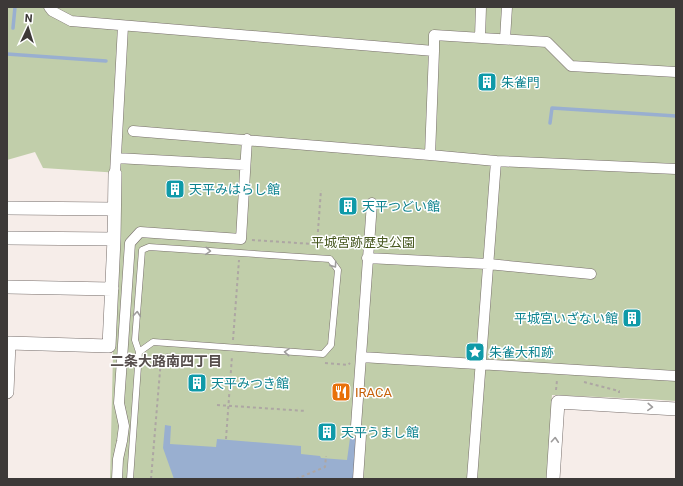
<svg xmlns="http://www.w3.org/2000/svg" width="683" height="486" font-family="Roboto,'Noto Sans JP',sans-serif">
	<rect width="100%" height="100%" fill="#f6ede9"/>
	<!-- green -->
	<path fill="#c1ceaa" d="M7 7H676V401L646 399 552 395 547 479H110L113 354 112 343 120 173 43 168 35 152 7 160Z"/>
	<!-- water -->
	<path fill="#99afd0" d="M165 425 171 426 170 444 216 447 217 439 301 446V454L320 456 321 458 347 460 350 438H359L356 479H174L163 448Z"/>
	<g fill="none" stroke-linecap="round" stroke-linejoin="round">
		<!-- stream -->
		<path stroke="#99afd0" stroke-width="3.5" d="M13 28 15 7
			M7 54 106 61
			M550 123 552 108 676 116"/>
		<!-- service casing -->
		<g stroke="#776e6b" stroke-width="7">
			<path id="service" d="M130 479 139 352 135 340 142 250 149 247 330 259 338 270 331 345 323 354 153 342 139 352"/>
		</g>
		<!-- pedestrian casing -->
		<g stroke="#776e6b" stroke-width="11">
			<path id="pedestrian" d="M49 7 52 11 71 21 434 51V35L547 42 571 66 676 72
				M480 37 481 7
				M505 39 507 7
				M434 51 430 155 496 161 472 479
				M133 131 430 155
				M116 158 245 165
				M496 161 676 169
				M115 174 123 26
				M367 258 488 264 591 274
				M361 357 676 376
				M117 479 118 459 122 441 124 426 119 403 130 243 140 232 241 239 247 139
				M358 479 361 435 356 426 372 203"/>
		</g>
		<!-- minor casing -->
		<g stroke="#776e6b" stroke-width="14">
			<path id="minor" d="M7 208 114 209
				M7 238 114 239
				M7 287 112 289
				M7 392 9 343 109 346 114 239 115 174
				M553 479 558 402 676 409"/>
		</g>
		<!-- path -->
		<path stroke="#ada6a3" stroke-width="2" stroke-dasharray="3 3" stroke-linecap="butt" d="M252 240 359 247
			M317 244 321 190
			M233 340 239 260
			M325 363 348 365 350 363
			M584 382 619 391V393
			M556 390 557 380
			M217 405 306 411
			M226 439 232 356
			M151 479 161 359 169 353H171
			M259 479V478
			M296 479 325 467 326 456"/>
		<!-- service -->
		<use href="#service" stroke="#fff" stroke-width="6"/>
		<!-- pedestrian -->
		<use href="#pedestrian" stroke="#fff" stroke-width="10"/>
		<!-- minor -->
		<use href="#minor" stroke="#fff" stroke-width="13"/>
	</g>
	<!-- one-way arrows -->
	<defs><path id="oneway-chevron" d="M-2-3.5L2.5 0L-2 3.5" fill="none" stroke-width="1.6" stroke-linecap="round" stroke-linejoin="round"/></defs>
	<g stroke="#9e9c9c">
		<use href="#oneway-chevron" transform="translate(208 251) rotate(4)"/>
		<use href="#oneway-chevron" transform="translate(334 265) rotate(55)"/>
		<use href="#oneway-chevron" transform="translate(137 314) rotate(-85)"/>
		<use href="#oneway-chevron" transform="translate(287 352) rotate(-176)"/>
		<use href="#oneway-chevron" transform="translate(650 407) rotate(3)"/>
		<use href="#oneway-chevron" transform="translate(555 440) rotate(-86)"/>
	</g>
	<!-- icons -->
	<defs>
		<g id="building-square" transform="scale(1)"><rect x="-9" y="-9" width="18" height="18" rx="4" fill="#0f9aa8" stroke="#fff"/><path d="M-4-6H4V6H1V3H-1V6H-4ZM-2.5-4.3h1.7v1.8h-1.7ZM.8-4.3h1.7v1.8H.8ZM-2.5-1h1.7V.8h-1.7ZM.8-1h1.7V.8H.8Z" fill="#fff"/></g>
		<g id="sight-square" transform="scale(1)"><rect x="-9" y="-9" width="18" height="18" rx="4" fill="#0f9aa8" stroke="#fff"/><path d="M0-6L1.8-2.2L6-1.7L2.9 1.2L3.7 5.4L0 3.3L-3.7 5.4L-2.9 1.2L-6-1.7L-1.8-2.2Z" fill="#fff"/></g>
		<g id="restaurant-square" transform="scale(1)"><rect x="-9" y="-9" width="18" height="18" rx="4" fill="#e8710a" stroke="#fff"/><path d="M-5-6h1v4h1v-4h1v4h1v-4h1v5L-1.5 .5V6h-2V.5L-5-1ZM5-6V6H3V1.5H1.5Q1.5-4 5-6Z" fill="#fff"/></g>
	</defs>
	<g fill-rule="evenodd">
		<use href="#building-square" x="487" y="82"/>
		<use href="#building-square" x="175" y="189"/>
		<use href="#building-square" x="348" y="206"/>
		<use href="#building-square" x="632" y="318"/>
		<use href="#sight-square" x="475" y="352"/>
		<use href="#building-square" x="197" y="383"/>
		<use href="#restaurant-square" x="341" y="392"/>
		<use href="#building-square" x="327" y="432"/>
	</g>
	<g text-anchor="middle" stroke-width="3" stroke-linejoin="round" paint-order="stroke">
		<!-- culture labels -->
		<g font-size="13" fill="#0d838f" stroke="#fff" text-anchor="start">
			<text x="501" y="87">朱雀門</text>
			<text x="189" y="194">天平みはらし館</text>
			<text x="362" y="211">天平つどい館</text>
			<text x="618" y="323" text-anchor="end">平城宮いざない館</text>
			<text x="489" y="357">朱雀大和跡</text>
			<text x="211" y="388">天平みつき館</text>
			<text x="341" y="437">天平うまし館</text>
		</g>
		<!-- park labels -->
		<g font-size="13" fill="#46571f" stroke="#fff">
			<text x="363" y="247">平城宮跡歴史公園</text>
		</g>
		<!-- food labels -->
		<g font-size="13" fill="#c56008" stroke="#fff" text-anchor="start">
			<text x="355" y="397">IRACA</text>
		</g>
		<!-- neighbourhood labels -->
		<g font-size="14" font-weight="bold" fill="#564e4c" stroke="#fff">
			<text x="166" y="366">二条大路南四丁目</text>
		</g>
	</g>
	<!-- border -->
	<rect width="683" height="486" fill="none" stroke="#3d3938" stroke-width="16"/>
	<!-- north arrow -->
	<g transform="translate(28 28) rotate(4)" stroke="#ffffff" stroke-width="3" paint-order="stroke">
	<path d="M0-3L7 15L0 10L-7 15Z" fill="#3d3938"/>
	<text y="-6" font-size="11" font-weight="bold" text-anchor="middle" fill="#3d3938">N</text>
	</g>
</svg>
